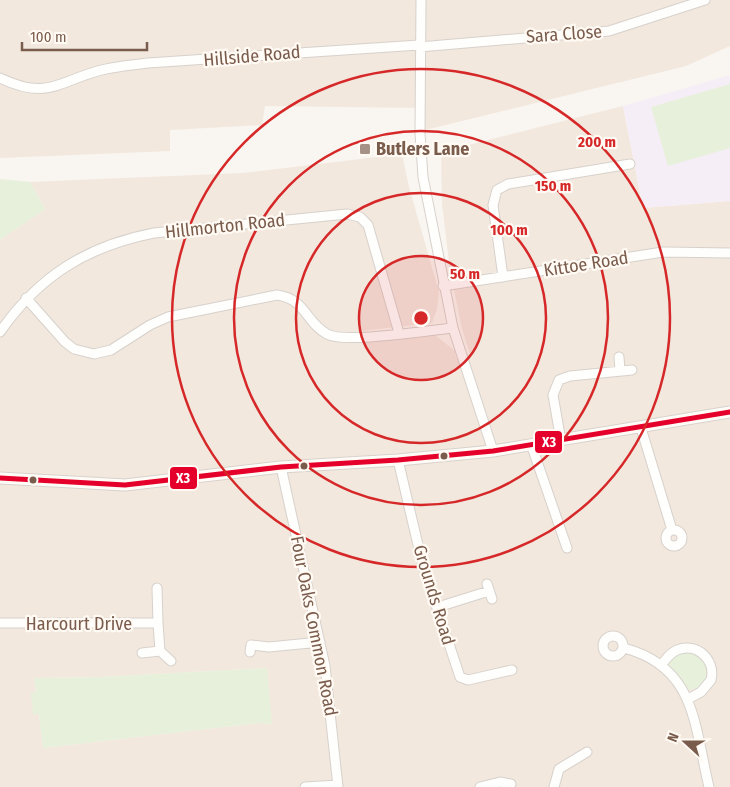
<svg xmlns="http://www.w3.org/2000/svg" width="730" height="787" font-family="'Fira Sans Condensed',sans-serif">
	<rect width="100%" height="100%" fill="#f9f5f0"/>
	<!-- residential -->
	<path fill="#f2e8de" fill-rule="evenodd" d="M0 0H730V46L686 66 425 130 424 108 265 106 262 125 170 130V151L0 158Z
		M623 106 643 208 730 201V787H0V240L45 209 30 182 244 173 402 154 409 187 439 292 437 309 432 323 361 331 362 341 434 334 455 351 456 358 470 354 462 329 450 270 442 204 441 152ZM267 668 271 724 259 723 43 748 39 714H34L31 693H36L34 678 102 677Z"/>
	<!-- education -->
	<path fill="#f6eef6" d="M730 75V201L643 208 623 106Z"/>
	<!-- green -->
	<path fill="#e7f0db" d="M730 84V148L668 166 651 107Z
		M0 179 30 182 45 209 0 240Z
		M679 651 695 652 706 662V680L701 686 690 690 668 665 667 661Z
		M267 668 272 724 259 723 43 748 39 714H33L31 693 36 692 34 678 102 677Z"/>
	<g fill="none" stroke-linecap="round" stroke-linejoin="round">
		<!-- street casing -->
		<g stroke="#d7d1cb" stroke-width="11">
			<path id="street" d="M421 0 420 133 423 177 453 328 493 451
				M419 47 609 31 705 0
				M0 78C50 102 60 79 106 69 120 66 134 65 148 63L419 45
				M503 277 493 205 497 190 508 184 630 164
				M443 286 663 252 730 253
				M26 298 65 342 74 349 94 354 111 350 150 325 168 317 277 295C306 299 305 322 327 334 344 344 429 330 453 328
				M0 332C39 276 87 246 154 233L347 214 360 217 368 225 399 333
				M619 357 620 370
				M641 428 672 530
				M561 441 553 395 559 380 570 376 632 370
				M531 444 567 548
				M398 460 423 566 460 677 468 680 512 670
				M281 467 325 666 338 787
				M666 538a8 8 0 1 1 16 0a8 8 0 1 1-16 0Z
				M487 584 492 599
				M157 588 158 623
				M438 607 489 591
				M0 623H158L160 651 171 661
				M603 646a10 10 0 1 1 20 0a10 10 0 1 1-20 0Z
				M624 648C696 667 694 725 709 787
				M250 652 251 645 269 647 320 642
				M142 653 160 651
				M662 664C666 659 670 653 677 650 697 642 716 660 711 680L701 692 688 699
				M305 787 338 785
				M480 787 500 782 511 784
				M554 787 559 769 587 752"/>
		</g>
		<!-- secondary casing -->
		<g stroke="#d9d2cb" stroke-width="13">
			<path id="secondary" d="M0 478 125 485 281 467 398 460 493 451 730 412"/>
		</g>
		<!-- street -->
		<use href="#street" stroke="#fefefd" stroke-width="9"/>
		<!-- secondary -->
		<use href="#secondary" stroke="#fefefd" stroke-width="11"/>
		<!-- bus-1 casing -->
		<g stroke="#fffaf3" stroke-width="9">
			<path id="bus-1" d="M0 478 125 485 281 467 398 460 493 451 730 412"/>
		</g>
		<!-- bus-1 -->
		<use href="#bus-1" stroke="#e4002b" stroke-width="5"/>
	</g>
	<!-- distance rings -->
	<circle cx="421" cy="318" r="62" fill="#d62828" fill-opacity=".12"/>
	<g fill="none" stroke="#d62828" stroke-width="2.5">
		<circle cx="421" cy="318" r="62"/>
		<circle cx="421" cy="318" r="125"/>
		<circle cx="421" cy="318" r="187"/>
		<circle cx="421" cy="318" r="249"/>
	</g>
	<!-- markers -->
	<rect fill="#a69286" stroke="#fffaf3" stroke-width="2" x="359" y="143" width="12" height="12" rx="2.5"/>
	<g fill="#7a5c4d" stroke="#fffaf3" stroke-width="2">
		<circle cx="444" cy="456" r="4.5"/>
		<circle cx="304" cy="466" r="4.5"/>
		<circle cx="33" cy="480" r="4.5"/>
	</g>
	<g text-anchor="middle" stroke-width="4.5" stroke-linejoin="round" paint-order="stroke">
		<!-- street labels -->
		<g font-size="18" fill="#7a5c4d" stroke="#fffaf3">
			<text transform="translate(564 34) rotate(-4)" y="6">Sara Close</text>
			<text transform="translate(252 56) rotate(-5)" y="6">Hillside Road</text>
			<text transform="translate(225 226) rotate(-6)" y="6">Hillmorton Road</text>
			<text transform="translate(586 264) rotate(-9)" y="6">Kittoe Road</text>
			<text transform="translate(434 595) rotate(73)" y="6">Grounds Road</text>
			<text x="79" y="630">Harcourt Drive</text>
			<text transform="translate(314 626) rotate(79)" y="6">Four Oaks Common Road</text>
		</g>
		<!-- poi labels -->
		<g font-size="18" font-weight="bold" fill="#7a5c4d" stroke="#fffaf3" text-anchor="start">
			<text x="376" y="155">Butlers Lane</text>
		</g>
	</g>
	<circle cx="421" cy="318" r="8" fill="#d62828" stroke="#fffaf3" stroke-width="2.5"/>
	<g font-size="15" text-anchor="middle" font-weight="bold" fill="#d62828" stroke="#fffaf3" stroke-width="4.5" stroke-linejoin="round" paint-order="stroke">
		<text x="597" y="147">200 m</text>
		<text x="553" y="191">150 m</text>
		<text x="509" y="235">100 m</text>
		<text x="465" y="279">50 m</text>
	</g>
	<g stroke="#fffaf3" stroke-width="2">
		<rect x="534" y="430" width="29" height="24" rx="5" fill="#e4002b"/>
		<rect x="169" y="466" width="29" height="24" rx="5" fill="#e4002b"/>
	</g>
	<g font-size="14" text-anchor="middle" font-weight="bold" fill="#fff">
		<text x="549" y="447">X3</text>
		<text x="183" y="483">X3</text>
	</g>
	<!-- north arrow -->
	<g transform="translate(685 742) rotate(291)" stroke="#fffaf3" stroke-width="4" paint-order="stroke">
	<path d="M0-4L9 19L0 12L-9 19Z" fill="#7a5c4d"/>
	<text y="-8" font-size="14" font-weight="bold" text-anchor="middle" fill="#7a5c4d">N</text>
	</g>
	<!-- scale -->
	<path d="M22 42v8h125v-8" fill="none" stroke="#7a5c4d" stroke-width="2.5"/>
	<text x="30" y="42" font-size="15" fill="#7a5c4d" stroke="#fffaf3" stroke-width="4" paint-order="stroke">100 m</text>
</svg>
